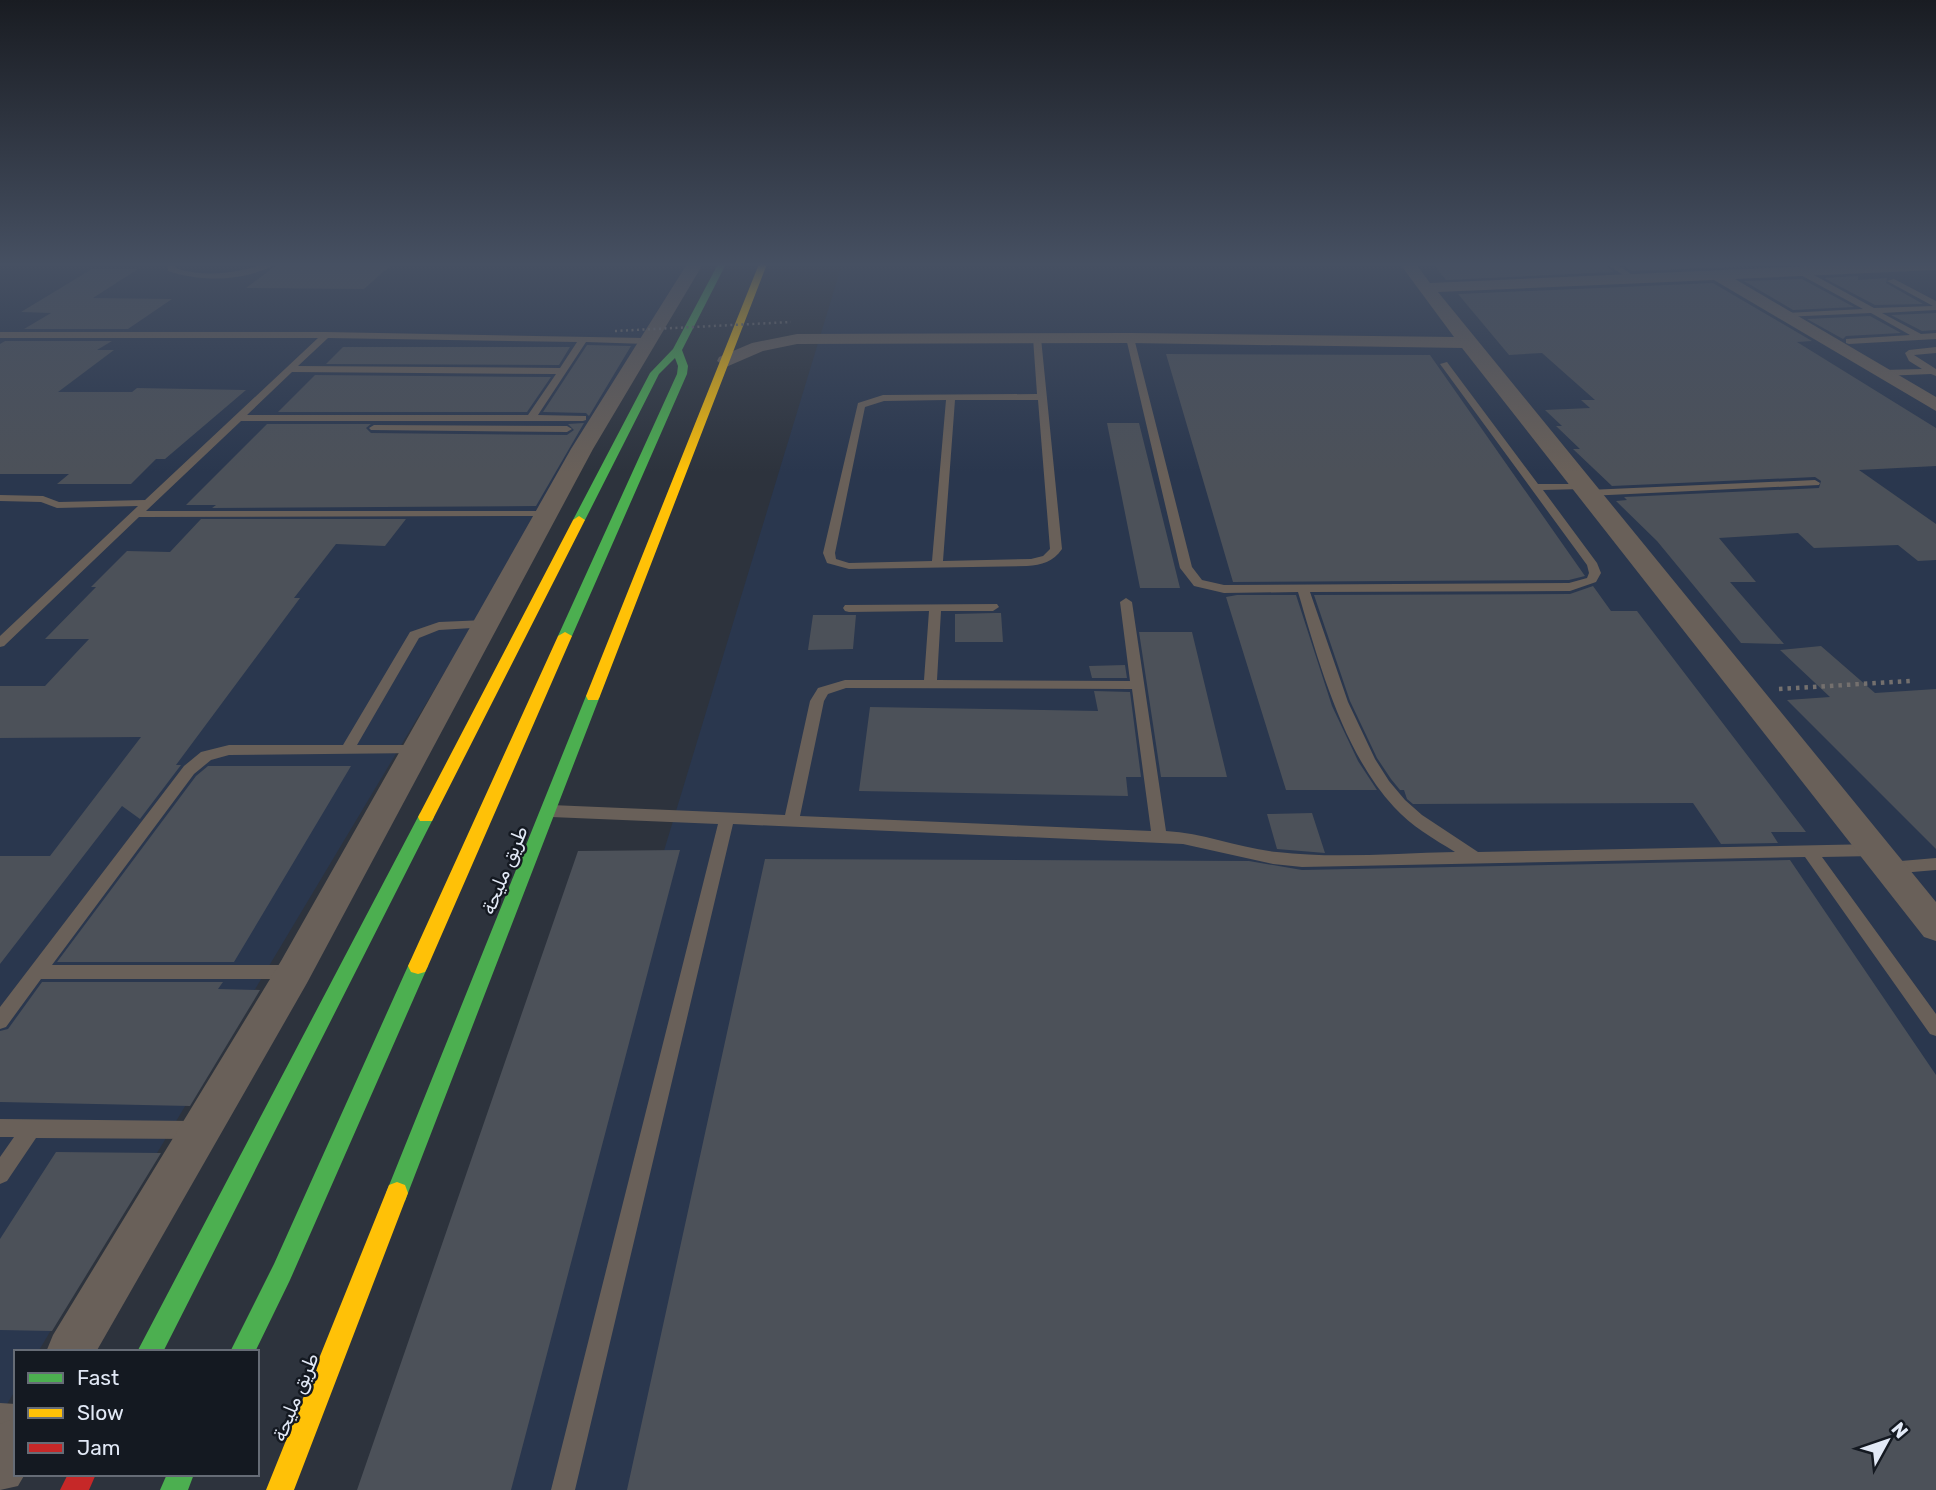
<svg xmlns="http://www.w3.org/2000/svg" width="1936" height="1490" font-family="Rubik,Vazirmatn,sans-serif">
	<rect width="100%" height="100%" fill="#2d333d"/>
	<!-- built -->
	<path fill="#2a374e" d="M0 264H689L38 1352H16V1389L0 1416Z
		M842 264H1936V1490H470Z"/>
	<!-- building -->
	<path fill="#4c5159" d="M278 264H327L391 265 364 289 246 288Z
		M1433 264H1605L1614 272 1446 280Z
		M1620 264H1805L1632 271Z
		M92 269H138L93 298 172 299 128 329H24L51 313 21 312Z
		M1858 276V280L1887 278 1886 283 1923 304 1875 305 1824 278Z
		M1802 279 1854 307 1793 310 1744 281Z
		M1713 283 1812 341 1797 342 1936 428V466L1859 470 1936 524V560L1918 561 1898 545 1814 548 1798 533 1719 538 1756 582H1730L1784 644 1741 643 1657 541 1616 501 1627 500 1624 497 1819 488 1821 481 1815 477 1612 486 1573 449H1580L1556 426H1562L1545 410 1590 408 1581 400H1595L1542 353 1509 355 1458 294Z
		M1936 313V330L1922 331 1891 315Z
		M1870 316 1901 333 1846 336 1843 339 1807 319Z
		M5 341H112L97 350H114L58 392H132L137 388 246 390 165 459H156L131 484H57L69 474H0V344Z
		M587 345 631 346 589 416 586 413 543 412Z
		M343 347H570L559 365 326 364Z
		M1166 354 1430 355 1585 576 1569 580 1233 582Z
		M315 375 551 377 527 412H278Z
		M584 423 536 506 212 508 216 505H186L267 424H371L366 428 371 433 567 435 574 430 568 424Z
		M1107 423H1139L1180 588H1140Z
		M201 519H406L385 546 336 544 294 598H300L176 765H181L140 819 122 806 0 964V856H50L141 737 0 738V686H45L89 639H45L96 587H91L127 551 170 552Z
		M1593 586 1611 611H1637L1806 832H1771L1778 843 1721 844 1693 803 1413 804 1407 799 1404 790H1400L1391 779 1377 758 1350 701 1314 595 1570 594Z
		M1237 595H1296L1332 706 1358 761 1377 790H1286L1226 597Z
		M995 613H1001L1003 642H955V614Z
		M813 615H856L853 649 808 650Z
		M1139 632H1192L1227 777H1161Z
		M1821 646 1875 693 1936 689V849L1787 700 1830 697 1780 650Z
		M1125 665 1127 678H1092L1089 666Z
		M1094 691 1130 692 1141 777H1126L1128 796 859 791 870 707 1098 711Z
		M208 766H351L234 962H57L196 776Z
		M1312 813 1325 853 1277 849 1267 814Z
		M680 850 511 1490H357L578 851Z
		M765 859 1249 861 1302 870 1790 860 1936 1075V1490H627Z
		M42 982H223L218 989 260 990 190 1106 0 1102V1031L8 1029Z
		M56 1152 161 1153 52 1331 0 1330V1239Z"/>
	<g fill="none" stroke-linecap="round" stroke-linejoin="round">
		<!-- path -->
		<path stroke="#74706e" stroke-width="4.5" stroke-dasharray="3.5 5" stroke-linecap="butt" d="M1779 689 1910 681"/>
		<!-- lane -->
		<path fill="#696059" fill-rule="evenodd" d="M168 264H176L175 268C197 275 219 275 242 270 253 268 263 263 275 264 245 282 201 282 168 271Z
			M1607 264H1616L1637 278 1630 280Z
			M1797 269H1803L1874 308 1933 306 1887 281 1894 279 1936 301V310L1882 313 1921 334 1936 333V339L1849 344 1846 343V339L1910 335 1871 313 1783 317 1782 315 1786 313 1863 309 1797 273Z
			M0 332H326L646 338 650 341 646 344 586 342 538 415 586 416V420L583 421H241L146 511H546L550 512V516L139 517 4 646 0 647V636L138 506 57 508 41 502 0 501V495L43 496 59 502 145 500 318 338H0ZM328 338 577 342 560 368 298 366ZM292 372 556 374 528 415H247Z
			M1037 335 1041 338 1062 549C1053 562 1042 565 1027 566L849 569 827 563 823 553 858 403 883 395 1037 394 1033 338ZM946 400 932 561 849 563 836 559 835 553 865 407 884 401ZM955 400H1038L1050 549 1043 556 1031 559 943 561Z
			M1130 335 1134 338 1192 567 1202 580 1224 585 1569 583 1587 578 1589 573 1587 565 1440 364 1447 362 1538 484H1587V488L1583 489 1543 490 1597 563 1601 573 1596 582 1570 591 1310 592 1348 702 1375 759 1389 781 1405 800 1422 815 1478 852 1875 844 1880 846 1883 850 1880 854 1875 856 1822 857 1936 1014V1036L1930 1034 1805 857 1302 867 1273 864 1183 844 733 824 575 1490H551L718 824 551 817 546 815 544 811 546 807 551 805 785 815 810 701 818 688 845 680H924L929 611 849 612 845 611 843 608 845 605 997 604 999 607 993 611H941L937 680 1130 681 1120 602 1126 598 1132 602 1166 831C1204 833 1239 848 1277 852 1335 859 1396 853 1455 852 1434 839 1411 826 1394 807 1343 752 1319 663 1298 592L1224 593 1194 586 1180 568 1126 338ZM846 688 1132 689 1151 831 800 816 824 701 828 694Z
			M1936 347V353L1914 355 1936 369V376L1931 374 1883 376 1879 373 1883 370 1922 369 1909 361 1905 353 1909 350Z
			M374 425 567 426 572 429 567 432 371 430 369 428Z
			M1815 480 1820 483 1819 485 1588 496 1583 493 1588 490Z
			M485 620 489 621 491 624 489 627 439 630 419 638 357 745H416L423 750 421 753 229 755 211 760 194 774 52 965H293L299 967 302 972 299 977 293 979H41L6 1027 0 1029V1007L184 766 201 752 229 745H343L410 632 439 622Z
			M1936 858V870L1889 874 1883 872 1881 868 1883 864 1889 862Z
			M0 1119 195 1121 202 1123 205 1130 202 1137 195 1139 36 1138 7 1181 0 1184V1157L14 1137H0Z
			M0 1403 16 1404V1428L0 1427Z"/>
		<!-- street -->
		<path fill="#696059" fill-rule="evenodd" d="M687 264H703L593 449 307 983 96 1352H46L53 1335 281 961 571 449Z
			M1400 264H1416L1430 283 1858 264H1936V270L1735 279 1936 397V411L1714 280 1438 292 1936 902V941L1924 937 1462 348 1130 343 797 344 763 351 726 367 717 361 719 357 752 343 797 334 1130 333 1454 337Z
			M16 1417V1474H25L18 1486 0 1490V1424Z"/>
		<!-- fast -->
		<path fill="#4caf50" fill-rule="evenodd" d="M718 264H726L682 350 688 366 687 374 572 636 565 640 560 639 558 636 677 374 678 366 675 358 659 374 585 520 579 524 573 520 650 373 673 349Z
			M593 691 600 696 408 1193 405 1201 397 1204 389 1201 386 1193 586 696Z
			M426 811 432 813 434 817 163 1352H137L418 817 420 813Z
			M418 958 425 960 428 966 290 1280 255 1352H230L274 1264 408 966 411 960Z
			M167 1474H194L188 1490H160Z"/>
		<!-- slow -->
		<path fill="#ffc107" fill-rule="evenodd" d="M759 264H767L600 696 598 700H588L586 696Z
			M579 516 585 520 434 817 432 821H420L418 817 573 520Z
			M565 632 572 636 428 966 425 972 418 974 411 972 408 966 558 636Z
			M397 1182 405 1185 408 1193 294 1490H266L389 1185Z"/>
		<!-- jam -->
		<path fill="#c62828" fill-rule="evenodd" d="M68 1474H96L89 1490H60Z"/>
		<!-- path-bridge -->
		<path stroke="#74706e" stroke-width="2.5" stroke-dasharray="2 3.5" stroke-linecap="butt" d="M615 331 791 322"/>
	</g>
	<!-- sky -->
	<linearGradient id="sky" x2="0" y2="1"><stop stop-color="#191c22"/><stop offset="0.56" stop-color="#465062"/><stop offset="1" stop-color="#465062" stop-opacity="0"/></linearGradient>
	<rect width="1936" height="472" fill="url(#sky)"/>
	<g text-anchor="middle" stroke-width="5" stroke-linejoin="round" paint-order="stroke">
		<!-- street labels -->
		<g font-size="19" fill="#e2e9f6" stroke="#141921">
			<text transform="translate(504 870) rotate(-68)" y="7">طريق مليحة</text>
			<text transform="translate(295 1397) rotate(-68)" y="7">طريق مليحة</text>
		</g>
	</g>
	<!-- legend -->
	<rect x="14" y="1350" width="245" height="126" fill="#141921" stroke="#666c76" stroke-width="2"/>
	<rect x="28" y="1373" width="35" height="10" fill="#4caf50" stroke="#666c76" stroke-width="2"/>
	<text x="77" y="1385" font-size="21" fill="#e2e9f6">Fast</text>
	<rect x="28" y="1408" width="35" height="10" fill="#ffc107" stroke="#666c76" stroke-width="2"/>
	<text x="77" y="1420" font-size="21" fill="#e2e9f6">Slow</text>
	<rect x="28" y="1443" width="35" height="10" fill="#c62828" stroke="#666c76" stroke-width="2"/>
	<text x="77" y="1455" font-size="21" fill="#e2e9f6">Jam</text>
	<!-- north arrow -->
	<g transform="translate(1887 1441) rotate(50)" stroke="#141921" stroke-width="5" paint-order="stroke">
	<path d="M0-5L12 26L0 18L-12 26Z" fill="#e2e9f6"/>
	<text y="-10" font-size="19" font-weight="bold" text-anchor="middle" fill="#e2e9f6">N</text>
	</g>
</svg>
